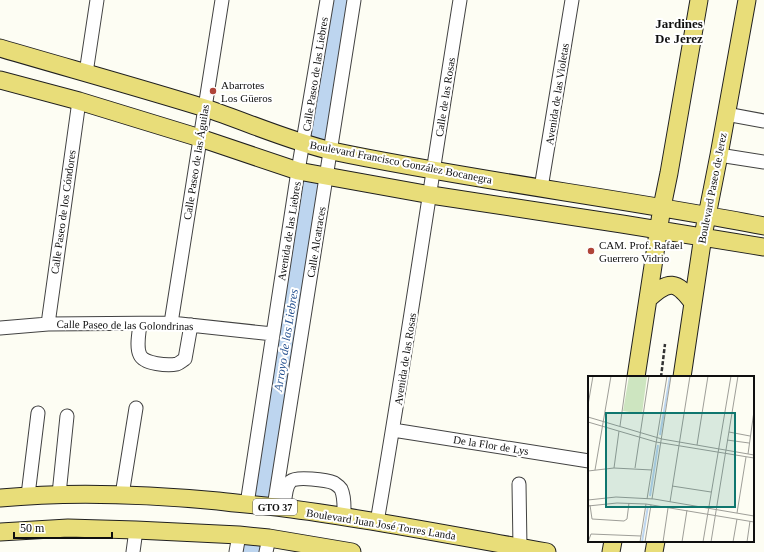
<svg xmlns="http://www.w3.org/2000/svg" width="764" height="552" font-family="Georgia,serif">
	<rect width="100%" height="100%" fill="#fdfdf3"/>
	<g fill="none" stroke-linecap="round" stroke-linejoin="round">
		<!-- river -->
		<path stroke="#bdd5ef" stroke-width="24" d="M321 130 342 0
			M261 492 311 189
			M251 552V550"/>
		<!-- minor casing -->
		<g stroke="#424242" stroke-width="15">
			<path id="minor" d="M86 73 97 0
				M726 114 764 121
				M719 155 764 162
				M541 188 572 0
				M171 323 222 0
				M48 324 79 101
				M140 324C139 333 136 347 140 355 144 364 168 366 177 364 180 363 183 360 185 359L191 325
				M0 328 48 324 171 323 273 334
				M393 430 589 461
				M519 484 520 547
				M59 494 67 416
				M28 495 38 413
				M122 495 136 408
				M247 504 298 171 327 0
				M274 507 354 0
				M284 508C285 500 285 486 291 481 296 476 327 480 334 483 337 485 339 486 341 489 345 497 344 508 344 517
				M377 522C407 348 432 174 460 0
				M133 552 136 530
				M236 552 239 535
				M266 552 269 538"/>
		</g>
		<!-- major casing -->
		<g stroke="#202020" stroke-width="19">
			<path id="major" d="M0 48C68 68 137 87 205 108 247 122 289 141 332 151 475 181 621 198 764 226
				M0 80 79 101 200 138 298 171 431 195 622 224 764 247
				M648 299C669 280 676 280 693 303
				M636 377 662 207 669 173 699 0
				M682 377 703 236 719 155 747 0
				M0 498C72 491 145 494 218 501 240 504 262 505 284 508 372 519 459 537 547 552
				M0 532 68 528 136 530 239 535 269 538 352 552
				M611 552 613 541
				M654 552 656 541"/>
		</g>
		<!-- path -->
		<path stroke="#313131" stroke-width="2.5" stroke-dasharray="4 2" stroke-linecap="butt" d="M661 377 665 344"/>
		<!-- minor -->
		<use href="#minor" stroke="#fff" stroke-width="13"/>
		<!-- major -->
		<use href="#major" stroke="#e8dd79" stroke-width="17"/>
	</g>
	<!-- markers -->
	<g fill="#af4438" stroke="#fff" stroke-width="1.5">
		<circle cx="213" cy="91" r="4"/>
		<circle cx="591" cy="251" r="4"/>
	</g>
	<g text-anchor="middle" stroke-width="4" stroke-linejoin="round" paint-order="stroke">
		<!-- shield labels -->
		<rect fill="#fff" stroke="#575757" stroke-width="1" x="253" y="499" width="44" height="16" rx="3"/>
		<g font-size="10" font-weight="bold" fill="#0f0f0f">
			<text x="275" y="511">GTO 37</text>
		</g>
		<!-- street labels -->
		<g font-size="11" fill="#0f0f0f" stroke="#fff">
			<text transform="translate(315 74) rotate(-81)" y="4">Calle Paseo de las Liebres</text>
			<text transform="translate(557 94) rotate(-81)" y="4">Avenida de las Violetas</text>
			<text transform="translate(445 97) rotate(-81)" y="4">Calle de las Rosas</text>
			<text transform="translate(196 162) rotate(-81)" y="4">Calle Paseo de las Águilas</text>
			<text transform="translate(401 162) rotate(11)" y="4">Boulevard Francisco González Bocanegra</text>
			<text transform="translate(712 188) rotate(-79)" y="4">Boulevard Paseo de Jerez</text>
			<text transform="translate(63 212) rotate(-82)" y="4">Calle Paseo de los Cóndores</text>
			<text transform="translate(289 231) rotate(-81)" y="4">Avenida de las Liebres</text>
			<text transform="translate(316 242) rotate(-81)" y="4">Calle Alcatraces</text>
			<text transform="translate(125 325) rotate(1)" y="4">Calle Paseo de las Golondrinas</text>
			<text transform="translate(405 359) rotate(-81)" y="4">Avenida de las Rosas</text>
			<text transform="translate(491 445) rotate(9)" y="4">De la Flor de Lys</text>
			<text transform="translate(381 524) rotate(9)" y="4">Boulevard Juan José Torres Landa</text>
		</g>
		<!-- poi labels -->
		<g font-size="11" fill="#0f0f0f" stroke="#fff" text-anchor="start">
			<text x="221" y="89">Abarrotes<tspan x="221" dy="13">Los Güeros</tspan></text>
			<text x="599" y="249">CAM. Prof. Rafael<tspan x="599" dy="13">Guerrero Vidrio</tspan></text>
		</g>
		<!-- water labels -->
		<g font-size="12" font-style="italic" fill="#275392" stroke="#fff">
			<text transform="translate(286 340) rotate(-81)" y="4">Arroyo de las Liebres</text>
		</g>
		<!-- quarter labels -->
		<g font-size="13" font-weight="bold" fill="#0f0f0f" stroke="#fff">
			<text x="679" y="28">Jardines<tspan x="679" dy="15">De Jerez</tspan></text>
		</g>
	</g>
	<!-- overview -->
	<g transform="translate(588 376)">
		<rect width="166" height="166" fill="#fdfdf3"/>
		<path d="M41 0H59L54 38 35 35Z" fill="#cde5c0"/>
		<path fill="none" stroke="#bdd5ef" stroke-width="2" d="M72 59 82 0M62 120 70 69M54 166 60 130"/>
		<path fill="none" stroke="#9e9e98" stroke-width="1" d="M0 29 5 0M0 41 74 63 166 79M0 46 68 66 166 82M32 50 39 0M141 56 162 60M139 64 161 67M109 69 120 0M160 78 166 35M26 92 31 55M47 92 61 0M7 94 23 0M0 95 26 92 64 94M84 110 123 116M59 123 79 0M64 123 83 0M0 124 28 121 66 123 166 140M82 126 102 0M2 129 4 143 36 145 39 143 41 127M0 130 29 127 58 128 166 146M149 137 158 81M0 166 3 158 53 160M52 166 58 128M57 166 63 129M75 166 80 132M94 166 99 134M115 166 143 0M123 166 150 0M145 166 149 143M159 166 162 145"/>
		<path fill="#0f766e" fill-opacity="0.15" stroke="#0f766e" stroke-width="2" d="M18 37H147V131H18Z"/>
		<rect width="166" height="166" fill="none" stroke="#0f0f0f" stroke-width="2"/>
	</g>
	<!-- scale -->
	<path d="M14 532v6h98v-6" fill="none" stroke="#0f0f0f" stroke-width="2"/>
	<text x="20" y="532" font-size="12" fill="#0f0f0f" stroke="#ffffff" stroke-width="3" paint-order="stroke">50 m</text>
</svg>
